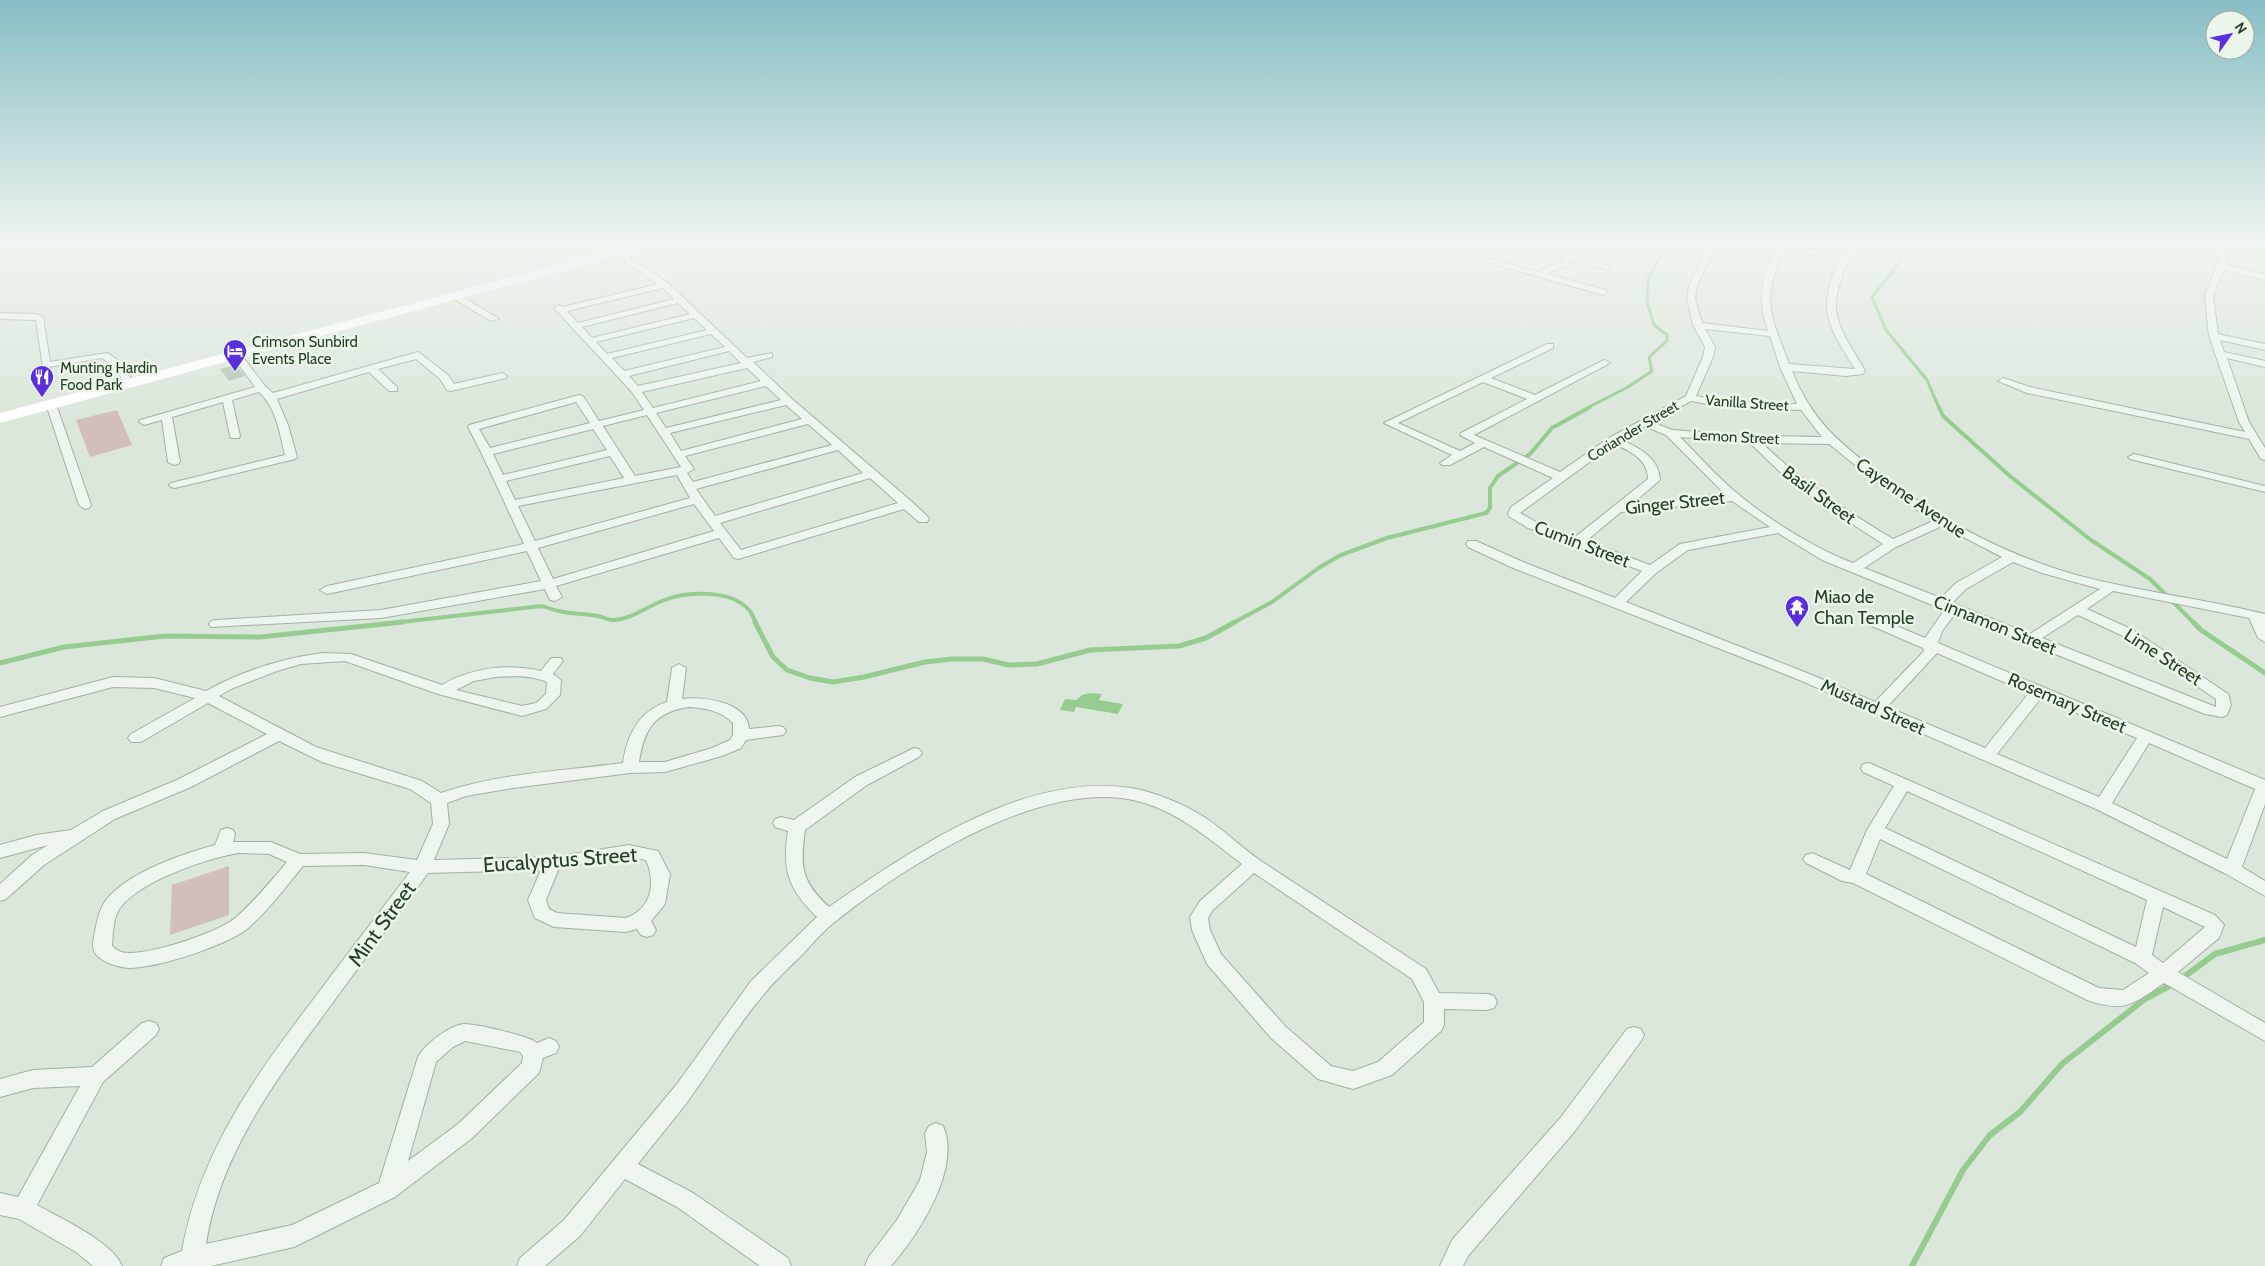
<svg xmlns="http://www.w3.org/2000/svg" width="2265" height="1266" font-family="Cabin,sans-serif">
	<rect width="100%" height="100%" fill="#dbe7db"/>
	<!-- green -->
	<path fill="#d2bebb" d="M117 410 132 445 90 457 76 420Z
		M229 866V915L170 935 172 885Z"/>
	<!-- water -->
	<path fill="#97cc91" d="M1090 693 1102 694 1099 700 1123 704 1118 714 1076 707 1074 712 1060 710 1065 699 1076 700 1082 695Z"/>
	<g fill="none" stroke-linecap="round" stroke-linejoin="round">
		<!-- stream-far3 -->
		<path stroke="#97cc91" stroke-width="3" d="M1902 242 1900 262 1872 297 1886 330 1927 380 1939 408
			M1587 408 1628 387 1652 371 1649 357 1667 341V335L1654 325 1647 302 1648 279 1669 242"/>
		<!-- stream-far2 -->
		<path stroke="#97cc91" stroke-width="4" d="M1939 407 1943 416 2011 477 2091 540 2150 579 2194 623
			M392 623 542 606C563 614 577 613 598 616 603 617 608 620 613 620 630 620 646 607 662 601 685 591 731 589 749 610 752 613 754 619 756 623
			M1233 623 1272 602 1320 567 1341 555 1387 538 1486 513 1490 508V488L1498 476 1530 454 1552 428 1590 407"/>
		<!-- stream-far1 -->
		<path stroke="#97cc91" stroke-width="5" d="M755 622 773 657 787 670 810 678 833 682 864 677 925 662 952 659H983L1008 665 1037 664 1090 650 1179 646 1206 638 1235 622
			M2193 622 2201 630 2265 673
			M0 663 64 647 165 636 260 637 403 622"/>
		<!-- stream -->
		<path stroke="#97cc91" stroke-width="6" d="M2181 979 2215 954 2265 940
			M1912 1266 1963 1170 1990 1135 2020 1112 2062 1064 2145 999 2173 984"/>
	</g>
	<!-- building -->
	<path fill="#b2c5b2" d="M236 365 245 376 229 381 220 369Z"/>
	<g fill="none" stroke-linecap="round" stroke-linejoin="round">
		<!-- street casing -->
		<g stroke="#a0b1a0" stroke-width="2">
			<path id="street" d="M1416 242H1428L1538 272 1565 260 1504 242H1517L1573 256 1607 242H1619L1644 250 1640 252 1613 245 1581 259 1610 266V270L1574 262 1547 274 1606 290 1607 292 1603 295Z
				M1709 242H1717L1697 286 1695 299 1702 323 1768 331C1755 294 1763 274 1780 242H1788L1786 245 1842 254 1847 242H1855C1830 308 1826 308 1865 370L1863 374 1846 376 1792 371C1811 419 1838 442 1879 473 1939 519 2006 556 2080 576 2141 592 2204 599 2265 614V642L2258 638 2249 618 2113 591 2087 609 2133 630 2228 694 2231 705 2227 715 2222 717 2205 714 1955 614 1942 631 1938 643 2265 780V804L2242 867 2265 881V896L2226 874 2096 809 1797 679 1513 568 1468 547 1466 544 1468 541H1476L1523 562 1615 598 1642 571 1528 528 1510 517 1508 514 1511 507 1553 478 1484 447 1450 465H1442L1440 463 1452 455 1384 423 1547 344H1553V348L1491 378 1535 395 1602 361 1605 360 1610 363 1474 435 1560 472 1609 438 1686 396 1703 357 1705 347 1693 325 1687 299 1689 286ZM1784 250 1839 259C1817 311 1827 324 1855 369L1789 364C1771 315 1760 301 1784 250ZM1705 329 1770 336 1780 367 1797 404 1724 401 1696 396 1713 357 1715 347ZM1483 382 1527 399 1461 433 1460 435 1475 443 1460 451 1398 423ZM1691 401 1724 407 1801 410 1822 437 1752 436 1672 430 1652 422ZM1644 426 1666 435 1725 494 1632 504 1660 480C1659 458 1640 448 1621 440ZM1680 437 1749 442 1780 472 1814 499 1883 544 1853 563C1816 549 1769 520 1738 494 1717 477 1699 456 1680 437ZM1762 443 1829 444 1881 486 1933 521 1893 539C1846 511 1801 481 1762 443ZM1614 444C1630 451 1648 459 1648 479L1575 537 1536 522 1520 513ZM1732 501 1770 527 1680 544 1650 565 1586 541 1621 512ZM1942 526 2002 557 1956 583 1941 598 1864 568 1896 547ZM1778 533 1822 560 1942 609 1943 612 1925 638 1875 617H1865L1863 620 1865 623 1923 648 1924 651 1875 702 1807 673 1626 602 1656 573 1688 550ZM2013 562 2042 573 2100 589 2030 634 1955 604 1954 601 1966 589ZM2078 615 2123 636 2216 699V707L2042 638ZM1937 653 2029 693 1985 748 1887 707ZM2041 698 2137 738 2099 797 1997 754ZM2149 743 2255 789 2227 859 2112 803Z
				M2225 242H2233L2225 265 2265 274V280L2223 270 2213 296 2218 334 2265 344V350L2220 340 2224 352 2265 361V367L2227 358 2249 422 2265 448V460L2261 459 2249 439 2027 393 1998 381 2003 378 2030 387 2245 432 2239 422 2209 336 2205 296Z
				M614 250H620L668 283 747 358 772 353V357L753 362 792 399 911 501 927 516 929 519 927 522H919L904 509 738 559 734 558 719 538 556 586 562 597 555 601 550 600 545 589 381 618 211 627 209 624 211 621 216 620 381 610 541 581 527 551 327 594 320 590 327 586 524 544 481 452 468 427 469 425 579 395 583 396 599 421 644 410 632 392 554 308 559 305 563 307 658 284 614 254ZM663 288 674 299 578 323 567 311ZM678 303 690 314 592 338 582 327ZM694 318 707 330 607 354 596 342ZM711 334 725 347 624 371 612 358ZM729 351 741 363 638 386 629 376ZM747 368 761 381 653 408 642 392ZM766 386 781 400 666 428 656 413ZM576 402 590 423 490 448 479 429ZM786 405 802 419 681 451 670 433ZM647 415 681 467 635 476 603 426ZM808 424 832 445 693 482 687 473 694 469 685 456ZM593 429 607 450 503 475 493 454ZM838 450 863 473 715 516 696 489ZM610 456 624 478 515 500 506 481ZM677 475 690 498 535 541 518 506ZM870 478 898 503 741 550 720 523ZM694 504 714 531 553 579 538 548Z
				M452 294H458L499 319 491 321 452 298Z
				M0 313 36 314 43 317 50 362 107 353 124 364 133 383 132 385H124L117 368 102 358 43 368 36 320 0 319Z
				M236 351 239 352 265 386 273 393 418 352 448 375 454 384 502 373 507 376 506 378 451 391 447 390 440 379 416 359 378 369 397 387V391H389L369 372 277 399 288 425 297 457 295 459 175 488 171 487 169 485 171 483 285 455C280 434 276 407 259 392L232 400 240 436 239 438H231L230 436 223 402 172 417 180 462 178 464 174 465 168 462 162 420 144 425 139 422 140 420 255 387 231 354Z
				M51 401 56 404 91 505 89 508 85 509 79 505 46 404Z
				M2134 454 2265 486V492L2130 459 2128 457Z
				M323 653 351 654 442 685C470 668 508 663 541 671L551 658H561L563 661 553 674 561 680 560 695 546 709 522 716 438 694 345 661 301 664 277 671 231 689 219 696 316 747 422 781 441 793C498 773 563 771 623 763 627 736 638 711 667 702L672 668 679 664 686 668 682 699C703 696 748 702 749 729L778 726 783 727 786 731 783 735 746 740 741 748 722 756 665 772 630 773 513 788 466 796 447 803 449 824 434 860 553 857 629 845 658 851 670 874 665 904 651 921 656 930 653 935 647 937 641 935 637 929 626 932 554 927 535 918 528 900 541 870 428 873C396 917 363 961 331 1005 278 1077 220 1153 206 1244L292 1225 379 1183 418 1057C424 1045 451 1024 465 1024 476 1024 530 1036 537 1043L549 1038 556 1041 559 1047 556 1053 543 1058 539 1073 472 1138 395 1197 294 1247 211 1266H161L164 1258 182 1251C199 1153 257 1073 316 996 347 954 379 913 410 872L364 865 303 866C285 888 268 911 247 929 225 946 157 968 129 968 117 967 101 962 95 953 91 947 94 937 95 931 97 920 100 907 107 899 129 872 182 854 215 845L221 830 227 828 233 830 235 834 233 842H271L300 854 364 853 417 860 433 824 431 803 410 789 322 762 279 741 191 787 115 819 44 865 6 899 0 901V884L32 855 48 845 0 858V845L36 835 71 830 103 811 179 779 267 734 208 703 141 742H131L128 738 131 734 195 698 154 688 113 687 0 717V707L113 677 154 678 206 691C242 671 283 658 323 653ZM496 677C513 676 531 675 547 682L546 694 536 703 522 706 456 690 474 681ZM689 707C706 708 721 711 733 723V735L730 740 712 748 665 762H639C644 730 654 712 689 707ZM238 853 269 854 287 862C270 882 254 902 234 919 216 933 143 958 121 952 118 951 115 948 112 946 113 934 113 918 120 908 140 881 205 859 238 853ZM629 857 646 860C656 882 652 909 626 918L557 913 549 909 546 900 559 868ZM465 1041 520 1052 523 1056 522 1063 458 1124 408 1161 436 1062 453 1047Z
				M914 748 919 749 922 753 919 757 867 785 805 830C800 867 801 881 829 907 913 849 1024 772 1131 788 1155 792 1184 804 1204 817 1224 830 1242 848 1261 861 1316 897 1371 933 1426 969L1439 993 1487 994 1494 996 1497 1002 1494 1008 1487 1010 1444 1009V1025L1441 1031 1392 1075 1353 1089 1318 1079 1271 1038 1207 964 1192 930 1190 917 1200 901 1242 864C1208 838 1175 809 1133 800 1040 780 906 865 836 921 824 930 813 943 803 954 790 967 776 979 765 993 738 1024 717 1060 693 1094 676 1118 656 1140 638 1164L693 1193 788 1258 791 1266H760L677 1207 625 1179 580 1236 545 1266H517L520 1258 564 1220 677 1084 751 981 817 917C788 889 782 870 788 831L775 827 773 823 775 819 781 817 794 820 855 777ZM1254 873 1412 979 1424 1002V1022L1378 1062 1353 1071 1331 1066 1285 1026 1221 954 1210 930 1208 918 1212 911Z
				M1869 763 2215 915 2224 925 2219 938 2178 972 2265 1023V1041L2164 983C2133 1004 2126 1013 2087 1000L1853 883 1842 881 1806 863 1803 859 1806 855 1812 853 1850 870 1867 830 1894 786 1863 772 1861 768 1863 764ZM1907 791 2147 900 2136 947 1885 828ZM1880 839 2135 963 2149 973 2123 990 2099 988 1866 874ZM2163 907 2205 927 2163 963 2152 955Z
				M149 1021 156 1023 159 1029 156 1035 103 1082 37 1205C60 1218 113 1242 122 1266H93L76 1252 19 1219 0 1215V1193L18 1197 80 1086 33 1088 0 1097V1079L33 1070 92 1067 142 1023Z
				M1634 1027 1641 1029 1644 1035 1641 1041 1575 1131 1468 1256 1463 1266H1440L1452 1240 1561 1117 1627 1029Z
				M936 1123 943 1126C962 1168 918 1235 891 1266H865L868 1258 897 1220 920 1180 927 1152 925 1133 929 1126Z"/>
		</g>
		<!-- street -->
		<use href="#street" fill="#eef5ee" fill-rule="evenodd"/>
		<!-- secondary -->
		<path fill="#fff" fill-rule="evenodd" d="M644 242H663L661 244 0 423V413Z"/>
	</g>
	<!-- sky -->
	<linearGradient id="sky" x2="0" y2="1"><stop stop-color="#87bec5"/><stop offset="0.58" stop-color="#eff4ef"/><stop offset="1" stop-color="#eff4ef" stop-opacity="0"/></linearGradient>
	<rect width="2265" height="419" fill="url(#sky)"/>
	<!-- icons -->
	<defs>
		<g id="hotel-pin" transform="scale(1.25)"><path d="M0 17L-7.5 6A9.5 9.5 0 1 1 7.5 6Z" fill="#5930dc" stroke="#ebf5ea"/><path d="M-6-4.5h1.5V1H6V5H4.5V3h-9V5H-6ZM-4 0a1.8 1.8 0 1 1 3.6 0ZM.5 0V-2.5h3Q6-2.5 6 0Z" fill="#fff"/></g>
		<g id="restaurant-pin" transform="scale(1.25)"><path d="M0 17L-7.5 6A9.5 9.5 0 1 1 7.5 6Z" fill="#5930dc" stroke="#ebf5ea"/><path d="M-5-6h1v4h1v-4h1v4h1v-4h1v5L-1.5 .5V6h-2V.5L-5-1ZM5-6V6H3V1.5H1.5Q1.5-4 5-6Z" fill="#fff"/></g>
		<g id="temple-pin" transform="scale(1.25)"><path d="M0 17L-7.5 6A9.5 9.5 0 1 1 7.5 6Z" fill="#5930dc" stroke="#ebf5ea"/><path d="M0-6L5-2H3V0L6.5 2.5H4V6H1.5V3h-3V6H-4V2.5H-6.5L-3 0V-2H-5Z" fill="#fff"/></g>
	</defs>
	<g fill-rule="evenodd">
		<use href="#hotel-pin" x="235" y="351"/>
		<use href="#restaurant-pin" x="42" y="377"/>
		<use href="#temple-pin" x="1797" y="607"/>
	</g>
	<g text-anchor="middle" stroke-width="5" stroke-linejoin="round" paint-order="stroke">
		<!-- far-poi labels -->
		<g font-size="15" fill="#243f24" stroke="#ebf5ea" text-anchor="start">
			<text x="252" y="347">Crimson Sunbird<tspan x="252" dy="17">Events Place</tspan></text>
			<text x="60" y="373">Munting Hardin<tspan x="60" dy="17">Food Park</tspan></text>
		</g>
		<!-- far-street labels -->
		<g font-size="15" fill="#243f24" stroke="#ebf5ea">
			<text transform="translate(1747 403) rotate(4)" y="5">Vanilla Street</text>
			<text transform="translate(1633 431) rotate(-31)" y="5">Coriander Street</text>
			<text transform="translate(1736 437) rotate(3)" y="5">Lemon Street</text>
		</g>
		<!-- street labels -->
		<g font-size="18" fill="#243f24" stroke="#ebf5ea">
			<text transform="translate(1819 495) rotate(36)" y="6">Basil Street</text>
			<text transform="translate(1911 498) rotate(34)" y="6">Cayenne Avenue</text>
			<text transform="translate(1675 503) rotate(-6)" y="6">Ginger Street</text>
			<text transform="translate(1582 544) rotate(21)" y="6">Cumin Street</text>
			<text transform="translate(1995 625) rotate(22)" y="6">Cinnamon Street</text>
			<text transform="translate(2163 657) rotate(33)" y="6">Lime Street</text>
			<text transform="translate(2067 703) rotate(23)" y="6">Rosemary Street</text>
			<text transform="translate(1873 707) rotate(24)" y="6">Mustard Street</text>
		</g>
		<!-- poi labels -->
		<g font-size="18" fill="#243f24" stroke="#ebf5ea" text-anchor="start">
			<text x="1814" y="603">Miao de<tspan x="1814" dy="21">Chan Temple</tspan></text>
		</g>
		<!-- near-street labels -->
		<g font-size="21" fill="#243f24" stroke="#ebf5ea">
			<text transform="translate(560 860) rotate(-4)" y="7">Eucalyptus Street</text>
			<text transform="translate(382 924) rotate(-54)" y="7">Mint Street</text>
		</g>
	</g>
	<!-- north arrow -->
	<g transform="translate(2230 35) rotate(57)"><circle r="24" fill="#ebf5ea" stroke="#9bac9b"/>
	<path d="M0-4L9 19L0 12L-9 19Z" fill="#5930dc"/>
	<text y="-8" font-size="14" font-weight="bold" text-anchor="middle" fill="#243f24">N</text>
	</g>
</svg>
